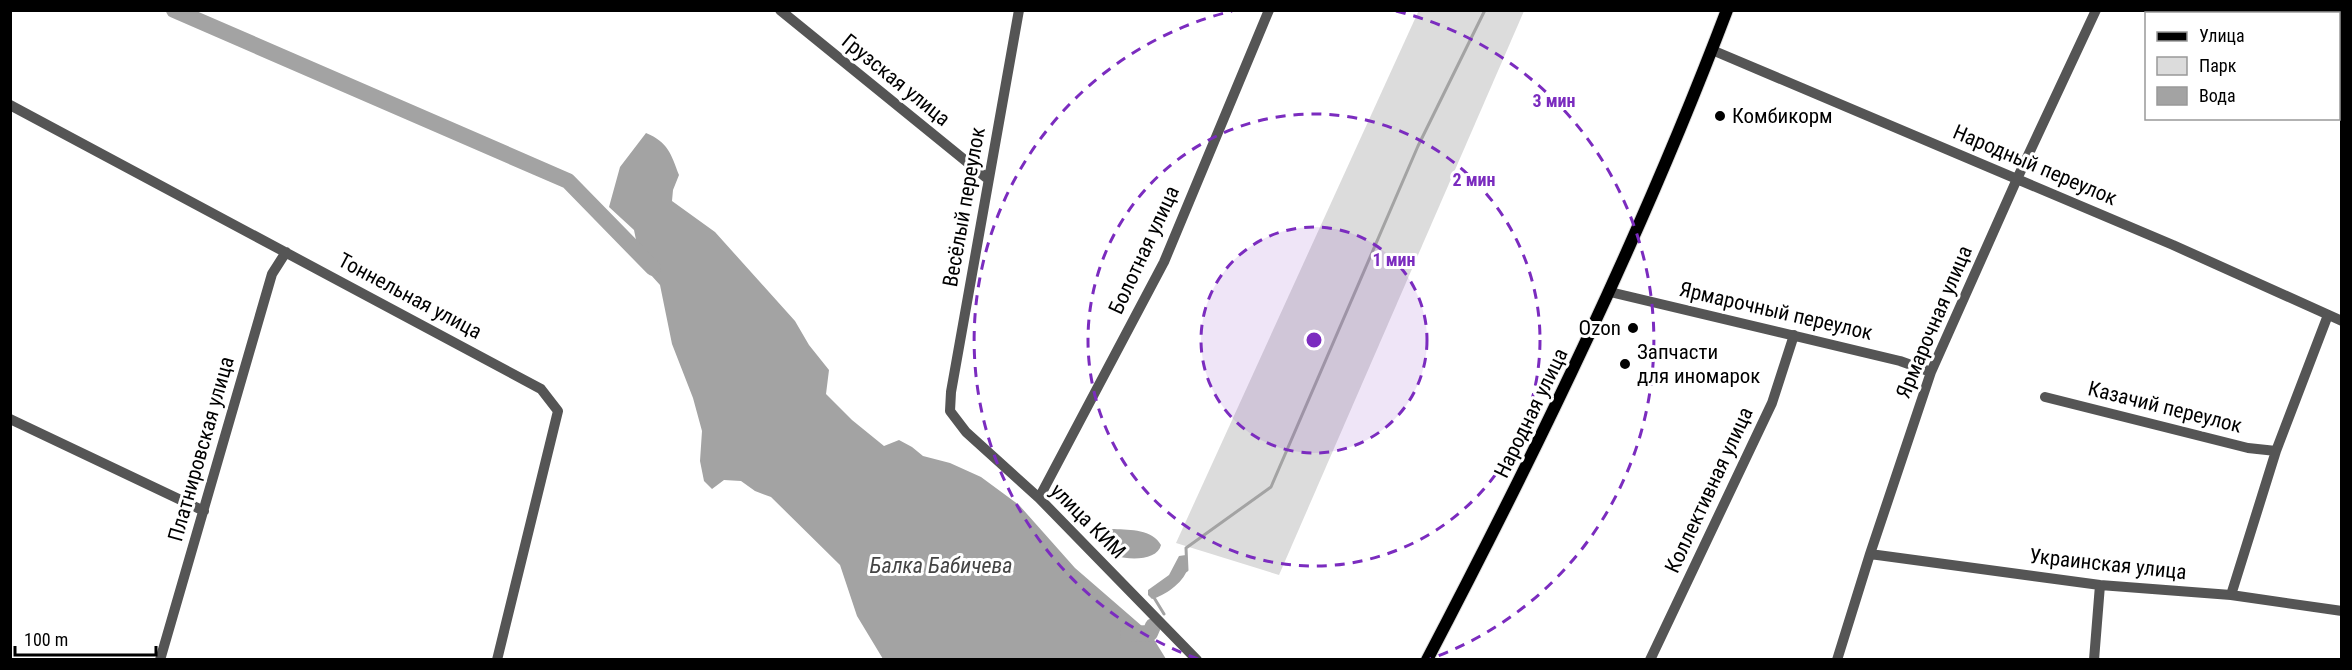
<svg xmlns="http://www.w3.org/2000/svg" width="2352" height="670" font-family="'Roboto Condensed',sans-serif">
	<rect width="100%" height="100%" fill="#fff"/>
	<!-- green -->
	<path fill="#dcdcdc" d="M1419 10 1524 11 1279 575 1176 543Z"/>
	<!-- water -->
	<path fill="#a3a3a3" d="M646 133C668 142 671 154 679 175L673 190 672 201 715 232 795 321 809 345 829 370 826 394 852 420 884 446 899 440 912 447 923 456 950 463 981 477 1019 505 1075 568 1150 633 1166 659H883L857 616 840 565 771 497 755 491 741 481 724 480 712 489 704 481 700 461 702 431 693 398 672 344 660 285 641 264 634 230 609 207 620 167Z
		M1114 529C1131 530 1152 529 1161 545 1157 564 1113 561 1103 548 1099 543 1102 535 1104 530Z
		M1186 555C1187 559 1188 566 1187 570 1183 583 1164 596 1152 599L1148 595V590L1169 575 1179 556Z"/>
	<g fill="none" stroke-linecap="round" stroke-linejoin="round">
		<!-- stream -->
		<path stroke="#a3a3a3" stroke-width="3" d="M1184 572 1187 570 1186 548 1271 487 1418 146 1485 10
			M1153 596 1164 614"/>
		<!-- river -->
		<path stroke="#a3a3a3" stroke-width="16" d="M174 10 568 181 653 268
			M1128 634 1150 633 1153 626"/>
		<!-- major casing -->
		<g stroke="#dbdbdb" stroke-width="14">
			<path id="major" d="M1427 660C1538 448 1642 234 1727 10"/>
		</g>
		<!-- minor -->
		<path stroke="#555" stroke-width="10" d="M780 10 988 179
			M1019 10 951 392 950 411 966 432 1039 498 1197 660
			M2290 10 2297 14
			M2338 31 2342 32
			M1712 50 2173 245 2342 321
			M10 105 541 389 558 411 497 660
			M1610 292 1900 361 1931 372
			M2045 397 2248 448 2276 451
			M10 419 204 511
			M1039 498 1164 262 1269 10
			M1870 554 2100 585 2231 595 2342 611
			M2231 595 2276 451 2328 315
			M160 660 272 274 286 252
			M1650 660 1772 403 1794 335
			M1837 660 1870 554 1931 372 2017 179 2096 10
			M2094 660 2100 585"/>
		<!-- major -->
		<use href="#major" stroke="#000" stroke-width="12"/>
	</g>
	<!-- distance rings -->
	<circle cx="1314" cy="340" r="113" fill="#7b2cbf" fill-opacity=".12"/>
	<g fill="none" stroke="#7b2cbf" stroke-width="3" stroke-dasharray="10 8">
		<circle cx="1314" cy="340" r="113"/>
		<circle cx="1314" cy="340" r="226"/>
		<path d="M1198 659A339 339 0 0 1 1232 11M1396 11A339 339 0 0 1 1430 659"/>
	</g>
	<!-- markers -->
	<g fill="#000" stroke="#fff" stroke-width="2">
		<circle cx="1720" cy="116" r="6"/>
		<circle cx="1633" cy="328" r="6"/>
		<circle cx="1625" cy="364" r="6"/>
	</g>
	<g text-anchor="middle" stroke-width="6" stroke-linejoin="round" paint-order="stroke">
		<!-- street labels -->
		<g font-size="21" fill="#000" stroke="#fff">
			<text transform="translate(896 80) rotate(39)" y="7">Грузская улица</text>
			<text transform="translate(2035 165) rotate(23)" y="7">Народный переулок</text>
			<text transform="translate(964 207) rotate(-80)" y="7">Весёлый переулок</text>
			<text transform="translate(1144 250) rotate(-65)" y="7">Болотная улица</text>
			<text transform="translate(410 296) rotate(28)" y="7">Тоннельная улица</text>
			<text transform="translate(1776 311) rotate(13)" y="7">Ярмарочный переулок</text>
			<text transform="translate(1934 322) rotate(-67)" y="7">Ярмарочная улица</text>
			<text transform="translate(2165 407) rotate(14)" y="7">Казачий переулок</text>
			<text transform="translate(1531 413) rotate(-64)" y="7">Народная улица</text>
			<text transform="translate(201 449) rotate(-74)" y="7">Платнировская улица</text>
			<text transform="translate(1709 490) rotate(-65)" y="7">Коллективная улица</text>
			<text transform="translate(1088 521) rotate(45)" y="7">улица КИМ</text>
			<text transform="translate(2108 564) rotate(6)" y="7">Украинская улица</text>
		</g>
		<!-- poi labels -->
		<g font-size="21" fill="#000" stroke="#fff" text-anchor="start">
			<text x="1732" y="123">Комбикорм</text>
			<text x="1621" y="335" text-anchor="end">Ozon</text>
			<text x="1637" y="359">Запчасти<tspan x="1637" dy="24">для иномарок</tspan></text>
		</g>
		<!-- water labels -->
		<g font-size="22" font-style="italic" fill="#444" stroke="#fff">
			<text x="941" y="573">Балка Бабичева</text>
		</g>
	</g>
	<circle cx="1314" cy="340" r="9" fill="#7b2cbf" stroke="#fff" stroke-width="3"/>
	<g font-size="18" text-anchor="middle" font-weight="bold" fill="#7b2cbf" stroke="#fff" stroke-width="6" stroke-linejoin="round" paint-order="stroke">
		<text x="1554" y="107">3 мин</text>
		<text x="1474" y="186">2 мин</text>
		<text x="1394" y="266">1 мин</text>
	</g>
	<!-- border -->
	<rect width="2352" height="670" fill="none" stroke="#000000" stroke-width="24"/>
	<!-- legend -->
	<rect x="2145" y="12" width="195" height="108" fill="#ffffff" stroke="#999999" stroke-width="1.5"/>
	<rect x="2157" y="32" width="30" height="9" fill="#000000" stroke="#999999" stroke-width="1.5"/>
	<text x="2199" y="42" font-size="18" fill="#000000">Улица</text>
	<rect x="2157" y="57" width="30" height="18" fill="#dcdcdc" stroke="#999999" stroke-width="1.5"/>
	<text x="2199" y="72" font-size="18" fill="#000000">Парк</text>
	<rect x="2157" y="87" width="30" height="18" fill="#a3a3a3" stroke="#999999" stroke-width="1.5"/>
	<text x="2199" y="102" font-size="18" fill="#000000">Вода</text>
	<!-- scale -->
	<path d="M15 646v9h141v-9" fill="none" stroke="#000000" stroke-width="3"/>
	<text x="24" y="646" font-size="18" fill="#000000" stroke="#ffffff" stroke-width="4.5" paint-order="stroke">100 m</text>
</svg>
